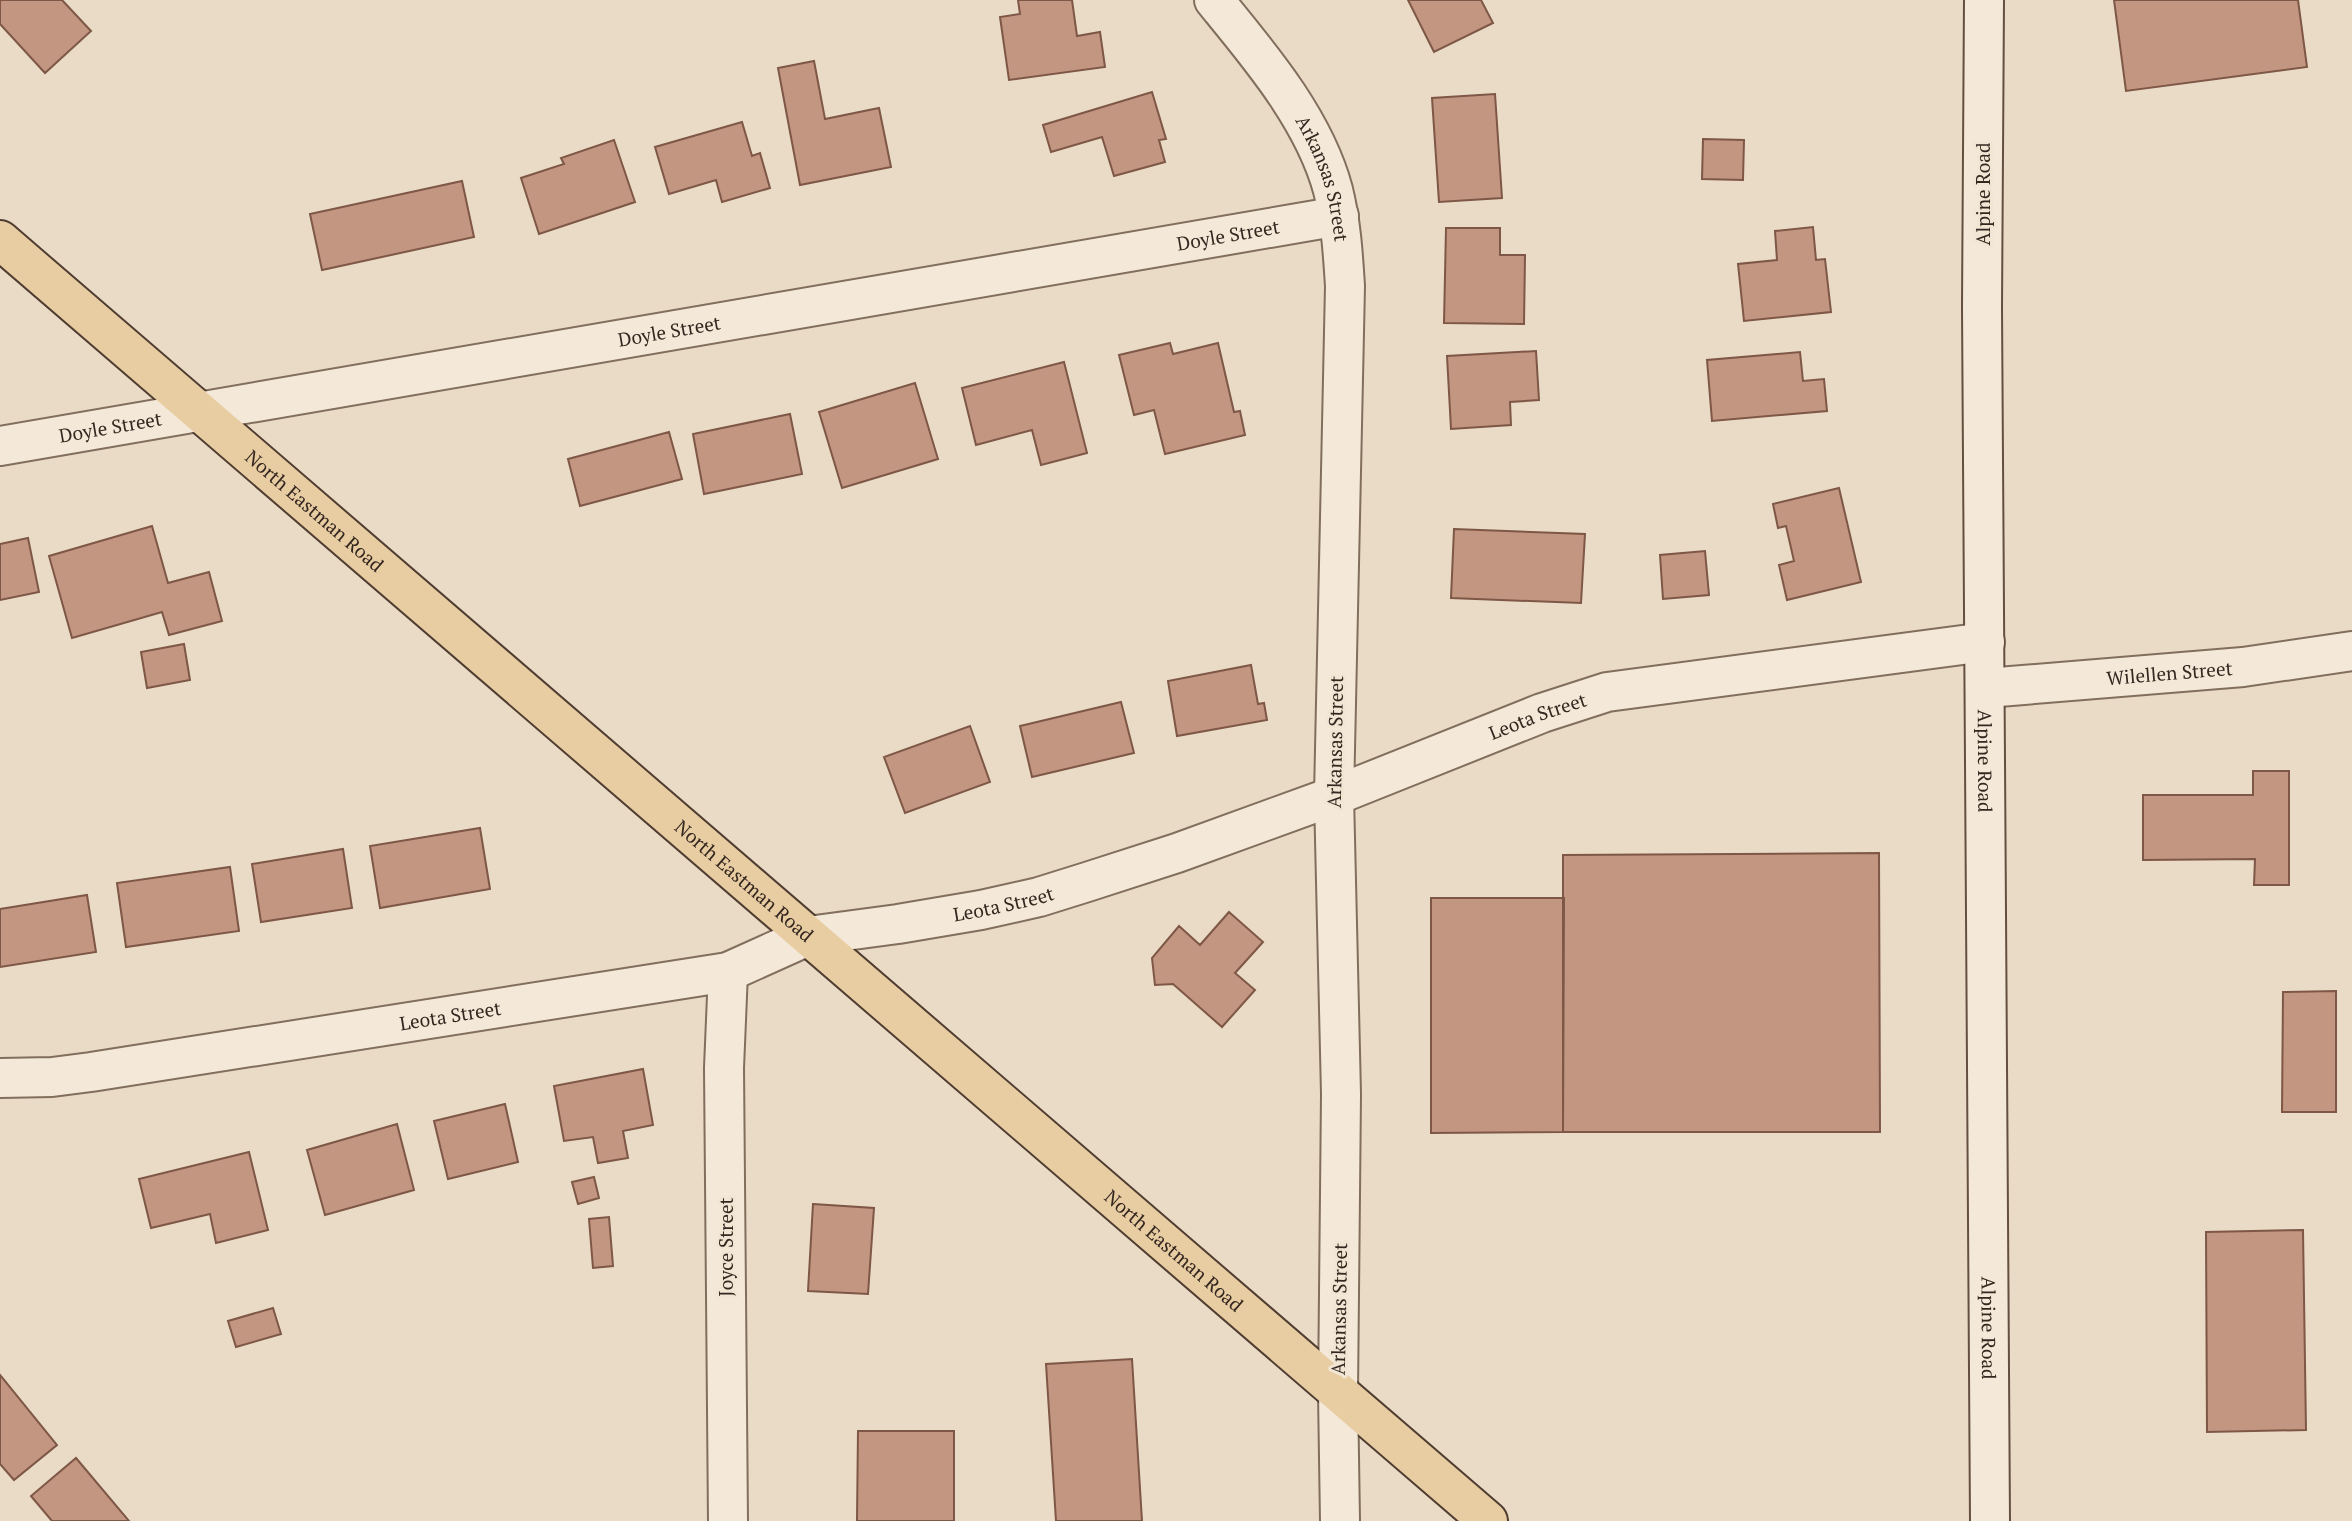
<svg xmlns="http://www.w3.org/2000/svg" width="2352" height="1521" font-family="'PT Serif',serif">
	<rect width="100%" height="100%" fill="#e9dbc5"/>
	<!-- building -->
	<path fill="#c29680" stroke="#7e5746" stroke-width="2" d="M0 0H62L91 31 45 73 0 24Z
		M1018 0H1072L1077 36 1100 32 1105 67 1009 80 1000 17 1020 14Z
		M1408 0H1481L1493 23 1434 52Z
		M2114 0H2298L2307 67 2126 91Z
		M814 61 825 119 879 108 891 167 800 185 778 68Z
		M1152 92 1166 139 1159 140 1165 162 1114 176 1102 137 1051 152 1043 125Z
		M1495 94 1502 198 1439 202 1432 98Z
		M742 122 752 156 760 153 770 188 722 202 716 180 669 194 655 147Z
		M1703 139 1744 140 1743 180 1702 179Z
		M614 140 635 202 539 234 521 178 564 164 561 158Z
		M462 181 474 237 322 270 310 214Z
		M1813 227 1816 260 1825 259 1831 312 1744 321 1738 264 1777 260 1775 231Z
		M1446 228H1500V255H1525L1524 324 1444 323Z
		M1170 343 1173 354 1218 343 1234 412 1240 411 1245 435 1165 454 1154 410 1134 415 1119 355Z
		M1536 351 1539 400 1510 402 1511 425 1451 429 1447 356Z
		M1800 352 1803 381 1824 379 1827 411 1712 421 1707 360Z
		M1064 362 1087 453 1041 465 1032 430 976 445 962 388Z
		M915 383 938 459 842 488 819 412Z
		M790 414 802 474 704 494 693 434Z
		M669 432 682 479 580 506 568 459Z
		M1839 488 1861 582 1787 600 1779 565 1794 561 1786 526 1778 528 1773 504Z
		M152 526 168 583 209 572 222 621 169 635 162 612 72 638 49 556Z
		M1454 529 1585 534 1581 603 1451 598Z
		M28 538 39 592 0 600V544Z
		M1705 551 1709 595 1663 599 1660 555Z
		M184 644 190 680 147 688 141 652Z
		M1251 665 1258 704 1264 703 1267 720 1177 736 1168 681Z
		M1121 702 1134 753 1032 777 1020 726Z
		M970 726 990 782 905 813 884 757Z
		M2253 771H2289V885H2254L2255 859 2143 860V795H2253Z
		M480 828 490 889 380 908 370 846Z
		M343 849 352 908 261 922 252 864Z
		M1879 853 1880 1132H1563V855Z
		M230 867 239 931 126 947 117 883Z
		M87 895 96 952 0 967V909Z
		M1431 898H1564L1563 1132 1431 1133Z
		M1229 912 1263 942 1235 973 1255 990 1222 1027 1173 984 1155 985 1152 958 1179 926 1200 945Z
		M2336 991V1112H2282L2283 992Z
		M643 1069 653 1125 623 1131 628 1158 598 1163 593 1137 564 1141 554 1086Z
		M505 1104 518 1162 448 1179 434 1121Z
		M397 1124 414 1190 325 1215 307 1150Z
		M249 1152 268 1230 216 1243 210 1214 151 1228 139 1179Z
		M594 1177 599 1198 578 1204 572 1182Z
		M813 1204 874 1208 868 1294 808 1291Z
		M609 1217 613 1266 593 1268 589 1219Z
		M2303 1230 2306 1430 2207 1432 2206 1232Z
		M273 1308 281 1334 236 1347 228 1321Z
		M1132 1359 1142 1521H1056L1046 1364Z
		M0 1375 57 1445 14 1480 0 1464Z
		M858 1431H954V1521H857Z
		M76 1458 129 1521H52L31 1496Z"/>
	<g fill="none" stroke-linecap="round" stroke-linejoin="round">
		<!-- street casing -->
		<g stroke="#826e5d" stroke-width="42">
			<g id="street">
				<path id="s1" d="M1214 0C1259 55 1314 119 1333 190 1341 222 1343 254 1345 286L1334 796 1341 1094 1338 1393 1340 1521"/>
				<path id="s2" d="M0 446 1339 216"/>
				<path id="s3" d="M1986 688 2243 667 2352 651"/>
				<path id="s4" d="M0 1078 52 1077 91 1072 728 972 808 936 898 924 981 910 1039 897 1087 882 1177 853 1334 796 1542 713 1607 692 1985 642"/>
				<path d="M728 1521 724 1068 728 972"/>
			</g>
		</g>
		<!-- secondary casing -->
		<g stroke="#644f41" stroke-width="42">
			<g id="secondary">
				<path id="s5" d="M1984 0 1982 307 1990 1521"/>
			</g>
		</g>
		<!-- primary casing -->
		<g stroke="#503d31" stroke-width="42">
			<g id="primary">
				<path id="s6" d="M0 240 1488 1521"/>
			</g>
		</g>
		<!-- street -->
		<use href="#street" stroke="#f4e9d8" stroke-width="38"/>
		<!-- secondary -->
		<use href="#secondary" stroke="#f4e9d8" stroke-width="38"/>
		<!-- primary -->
		<use href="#primary" stroke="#e8cca2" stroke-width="38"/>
	</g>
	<g text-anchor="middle" stroke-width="6" stroke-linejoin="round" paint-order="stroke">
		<!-- street labels -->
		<g font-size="19" fill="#342720" stroke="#f1e6d4">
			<text dy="7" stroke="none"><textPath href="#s1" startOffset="212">Arkansas Street</textPath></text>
			<text transform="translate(1983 194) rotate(-90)" y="7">Alpine Road</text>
			<text dy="7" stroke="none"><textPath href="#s2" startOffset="1246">Doyle Street</textPath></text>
			<text dy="7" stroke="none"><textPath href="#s2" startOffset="679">Doyle Street</textPath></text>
			<text dy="7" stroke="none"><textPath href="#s2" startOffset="112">Doyle Street</textPath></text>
			<text dy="7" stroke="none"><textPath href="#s6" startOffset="415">North Eastman Road</textPath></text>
			<text dy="7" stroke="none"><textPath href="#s3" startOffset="184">Wilellen Street</textPath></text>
			<text dy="7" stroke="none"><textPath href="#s4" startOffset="1589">Leota Street</textPath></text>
			<text transform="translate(1335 742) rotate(-89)" y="7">Arkansas Street</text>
			<text dy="7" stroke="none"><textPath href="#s5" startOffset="761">Alpine Road</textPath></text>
			<text dy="7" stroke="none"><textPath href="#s6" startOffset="982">North Eastman Road</textPath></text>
			<text dy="7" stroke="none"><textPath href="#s4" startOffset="1022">Leota Street</textPath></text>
			<text dy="7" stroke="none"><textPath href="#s4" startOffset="455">Leota Street</textPath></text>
			<text transform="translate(726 1247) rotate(-90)" y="7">Joyce Street</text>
			<text dy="7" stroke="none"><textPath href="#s6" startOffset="1549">North Eastman Road</textPath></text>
			<text transform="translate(1339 1309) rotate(-89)" y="7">Arkansas Street</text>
			<text dy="7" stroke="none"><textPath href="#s5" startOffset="1328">Alpine Road</textPath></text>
		</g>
	</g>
</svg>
